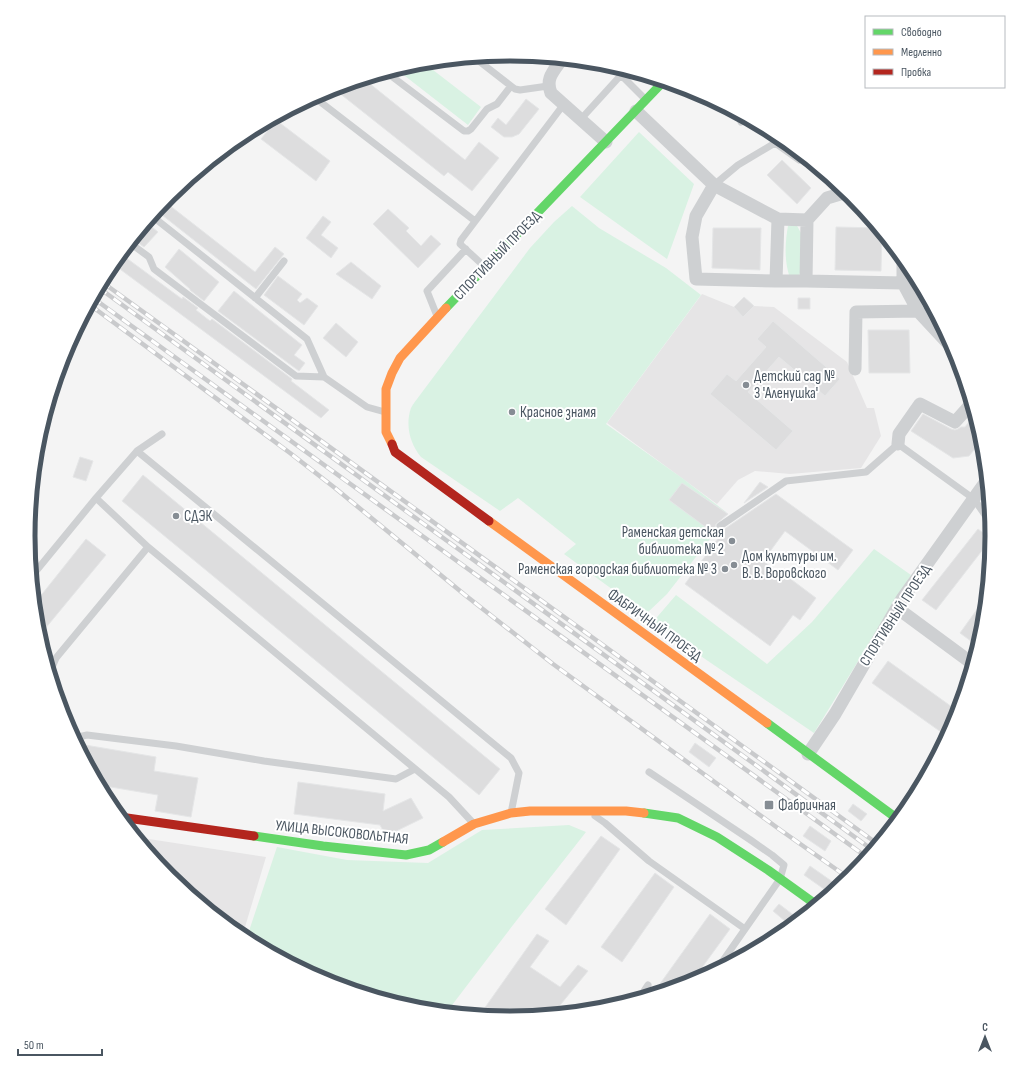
<svg xmlns="http://www.w3.org/2000/svg" width="1021" height="1073" font-family="'Sofia Sans Condensed',sans-serif">
	<rect width="100%" height="100%" fill="#f4f4f4"/>
	<!-- education -->
	<path fill="#e6e5e6" d="M702 294 734 307 744 297 754 306 774 307 847 362 867 408H874L881 436 861 468 790 474 755 471 738 480 717 504 607 423Z
		M136 837 266 857 242 937 169 878Z"/>
	<!-- green -->
	<path fill="#d9f2e3" d="M417 63H424L481 107 468 125 396 69Z
		M639 132 694 184 667 259 580 197Z
		M572 206 599 228 666 268 701 295 606 424 682 478 726 512 709 532 713 535 667 594 646 614 564 554 576 544 518 498 500 511 421 457C410 444 405 425 411 408 413 404 417 399 420 395L530 248 554 222Z
		M796 224 801 233V270L798 278H790C784 261 785 243 788 226Z
		M874 549 911 575 814 733 652 623 676 595 767 664 812 622Z
		M569 825 586 832 513 925 446 1013 416 1010 326 982 246 940 277 847 347 860 428 863 482 830Z"/>
	<!-- building -->
	<path fill="#ddddde" stroke="#e5e6e7" d="M364 79 465 160 479 142 499 158 472 191 448 172 444 176 333 88Z
		M526 99 539 109 519 134 512 137H504L491 127 498 118 506 125Z
		M276 120 330 161 316 181 261 139Z
		M782 160 811 188 797 204 767 175Z
		M164 201 255 272 275 247 284 254 256 289 157 211Z
		M388 209 409 228 406 231 421 246 431 235 441 244 418 268 373 224Z
		M323 216 331 222 321 235 338 248 331 258 306 238Z
		M147 223 158 232 144 247 133 239Z
		M836 227 878 228 882 232 881 271 835 270Z
		M713 228H761L760 270 712 268Z
		M179 249 219 282 204 301 190 290V289L165 267Z
		M121 254 182 299 183 297 198 308 196 310 210 321 212 319 292 379 291 381 329 410 321 418 113 264Z
		M351 262 381 286 372 299 336 274Z
		M278 276 302 294 297 300 300 303 307 298 318 306 304 325 264 295Z
		M234 291 302 345 294 355 305 363 299 371 218 311Z
		M744 297 754 306 743 317 734 307Z
		M798 298H810V309H798Z
		M773 321 840 379 825 396 779 357 748 392 793 431 776 450 710 394 727 374 736 381 766 347 757 339Z
		M336 323 358 342 346 357 323 338Z
		M868 330H909L910 373H869Z
		M923 414 951 429 955 430 958 429 961 427H965L975 414 983 439 969 456 953 458 911 431Z
		M80 457 93 461 86 481 73 477Z
		M143 475 500 769 479 795 122 501Z
		M760 482 768 487 744 503Z
		M682 483 728 514 716 524 715 527 718 531 723 530 776 494 853 550 838 570 785 531 763 561 787 579 788 577 816 598 800 620 793 615 770 646 685 584 719 537 669 500Z
		M978 529 991 539 936 610 922 600Z
		M86 539 106 555 39 636 37 630 35 603Z
		M978 608 985 614 984 631 979 647 960 633Z
		M888 661 959 712 956 721 948 737 872 683Z
		M695 743 716 758 709 767 689 752Z
		M85 745 156 757 154 771 198 778 191 817 155 811 158 795 99 785 83 756Z
		M298 782 385 794 383 811 411 798 423 818 386 836 380 825 294 814Z
		M853 804 867 814 861 821 848 811Z
		M810 826 831 841 825 851 803 836Z
		M601 836 620 849 566 925 545 909Z
		M810 866 840 887 831 894 804 875Z
		M655 873 674 887 622 962 601 947Z
		M779 904 800 920 792 927 773 911Z
		M710 914 730 929 690 984 663 992 657 988Z
		M537 934 549 941 530 967 560 987 578 965 588 971 552 1015 510 1019 479 1016Z"/>
	<g fill="none" stroke-linecap="round" stroke-linejoin="round">
		<!-- lane -->
		<path stroke="#ced0d2" stroke-width="7" d="M475 58 511 86
			M386 72 464 131H468L471 129 487 109 497 104 511 86 515 89 520 90 548 86
			M314 97 475 221
			M581 119 621 75 645 99
			M741 122 746 118
			M714 185 738 165 775 143 799 160
			M152 216 307 339 324 377
			M130 243 149 257 154 269 296 376 324 377 367 407 385 412
			M485 267 460 244 461 240 564 104
			M255 298 284 261
			M437 316 427 291 466 249
			M137 451 162 434
			M96 498 137 451 511 758 519 773 511 813
			M720 526 786 481 866 472 898 444 974 499 985 515 991 520
			M32 576 96 498 148 547
			M50 672 56 658 148 547 449 797 474 824
			M74 738 87 735 176 746 264 761 396 779 415 769
			M649 772 752 841 772 855 784 865 780 879 715 972
			M595 816 605 823 649 861 745 929
			M638 1000 648 985"/>
		<!-- street -->
		<path stroke="#ced0d2" stroke-width="13" d="M562 59C554 71 545 78 551 93L606 142
			M636 111 714 185
			M847 192 827 198 807 220 806 281 903 283
			M903 258V283L918 311
			M776 281 696 279 692 237 696 216 714 185 778 219
			M806 281H776L778 219 807 220
			M855 369 856 312 918 311 957 353
			M898 444 899 434 920 404 955 422 972 403
			M897 608 973 664
			M808 754 835 714 902 599 987 480"/>
		<!-- fast -->
		<path stroke="#63d668" stroke-width="9" d="M446 308 664 81
			M767 723 899 820
			M644 813 678 818 717 837 768 870 818 906
			M254 836 323 846 406 855 429 850 443 842"/>
		<!-- slow -->
		<path stroke="#ff974d" stroke-width="9" d="M392 444 386 432V389L392 373 400 358 446 308
			M489 521 767 723
			M443 842 474 824 511 813 530 811H626L644 813"/>
		<!-- jam -->
		<path stroke="#b3261e" stroke-width="9" d="M392 444 395 452 489 521
			M120 817 254 836"/>
		<!-- rail casing -->
		<g stroke="#c9cacc" stroke-width="4.5">
			<path id="rail" d="M102 282 879 845
				M99 288 874 851
				M93 298 868 858
				M90 305 290 453 335 488 465 595 553 664 779 829 850 879"/>
		</g>
		<!-- rail -->
		<use href="#rail" stroke="#fff" stroke-width="3" stroke-dasharray="9" stroke-linecap="butt"/>
	</g>
	<!-- markers -->
	<g fill="#868d94" stroke="#fff" stroke-width="1.5">
		<circle cx="746" cy="385" r="4"/>
		<circle cx="512" cy="412" r="4"/>
		<circle cx="176" cy="516" r="4"/>
		<circle cx="732" cy="541" r="4"/>
		<circle cx="734" cy="565" r="4"/>
		<circle cx="725" cy="569" r="4"/>
		<rect x="764" y="800" width="10" height="10" rx="2"/>
	</g>
	<g text-anchor="middle" stroke-width="4" stroke-linejoin="round" paint-order="stroke">
		<!-- street labels -->
		<g font-size="15" fill="#4a5661" stroke="#fff">
			<text transform="translate(497 255) rotate(-46)" y="5">СПОРТИВНЫЙ ПРОЕЗД</text>
			<text transform="translate(895 615) rotate(-57)" y="5">СПОРТИВНЫЙ ПРОЕЗД</text>
			<text transform="translate(655 625) rotate(36)" y="5">ФАБРИЧНЫЙ ПРОЕЗД</text>
			<text transform="translate(342 832) rotate(6)" y="5">УЛИЦА ВЫСОКОВОЛЬТНАЯ</text>
		</g>
		<!-- poi labels -->
		<g font-size="15" fill="#4a5661" stroke="#fff" text-anchor="start">
			<text x="754" y="381">Детский сад №<tspan x="754" dy="17">3 'Аленушка'</tspan></text>
			<text x="520" y="417">Красное знамя</text>
			<text x="184" y="521">СДЭК</text>
			<text x="724" y="537" text-anchor="end">Раменская детская<tspan x="724" dy="17">библиотека № 2</tspan></text>
			<text x="742" y="561">Дом культуры им.<tspan x="742" dy="17">В. В. Воровского</tspan></text>
			<text x="717" y="574" text-anchor="end">Раменская городская библиотека № 3</text>
			<text x="778" y="810">Фабричная</text>
		</g>
	</g>
	<!-- crop -->
	<path d="M0 0H1021V1073H0ZM35 536a475 475 0 1 1 950 0a475 475 0 1 1-950 0Z" fill="#fff" fill-rule="evenodd"/>
	<path fill="none" stroke="#4a5661" stroke-width="5" d="M35 536a475 475 0 1 1 950 0a475 475 0 1 1-950 0Z"/>
	<!-- legend -->
	<rect x="865" y="16" width="140" height="72" fill="#ffffff" stroke="#b7bbc0"/>
	<rect x="873" y="29" width="20" height="6" fill="#63d668" stroke="#b7bbc0"/>
	<text x="901" y="36" font-size="12" fill="#4a5661">Свободно</text>
	<rect x="873" y="49" width="20" height="6" fill="#ff974d" stroke="#b7bbc0"/>
	<text x="901" y="56" font-size="12" fill="#4a5661">Медленно</text>
	<rect x="873" y="69" width="20" height="6" fill="#b3261e" stroke="#b7bbc0"/>
	<text x="901" y="76" font-size="12" fill="#4a5661">Пробка</text>
	<!-- north arrow -->
	<g transform="translate(985 1037)" stroke="#ffffff" stroke-width="3" paint-order="stroke">
	<path d="M0-3L7 15L0 10L-7 15Z" fill="#4a5661"/>
	<text y="-6" font-size="11" font-weight="bold" text-anchor="middle" fill="#4a5661">С</text>
	</g>
	<!-- scale -->
	<path d="M18 1049v6h84v-6" fill="none" stroke="#4a5661" stroke-width="2"/>
	<text x="24" y="1049" font-size="12" fill="#4a5661" stroke="#ffffff" stroke-width="3" paint-order="stroke">50 m</text>
</svg>
